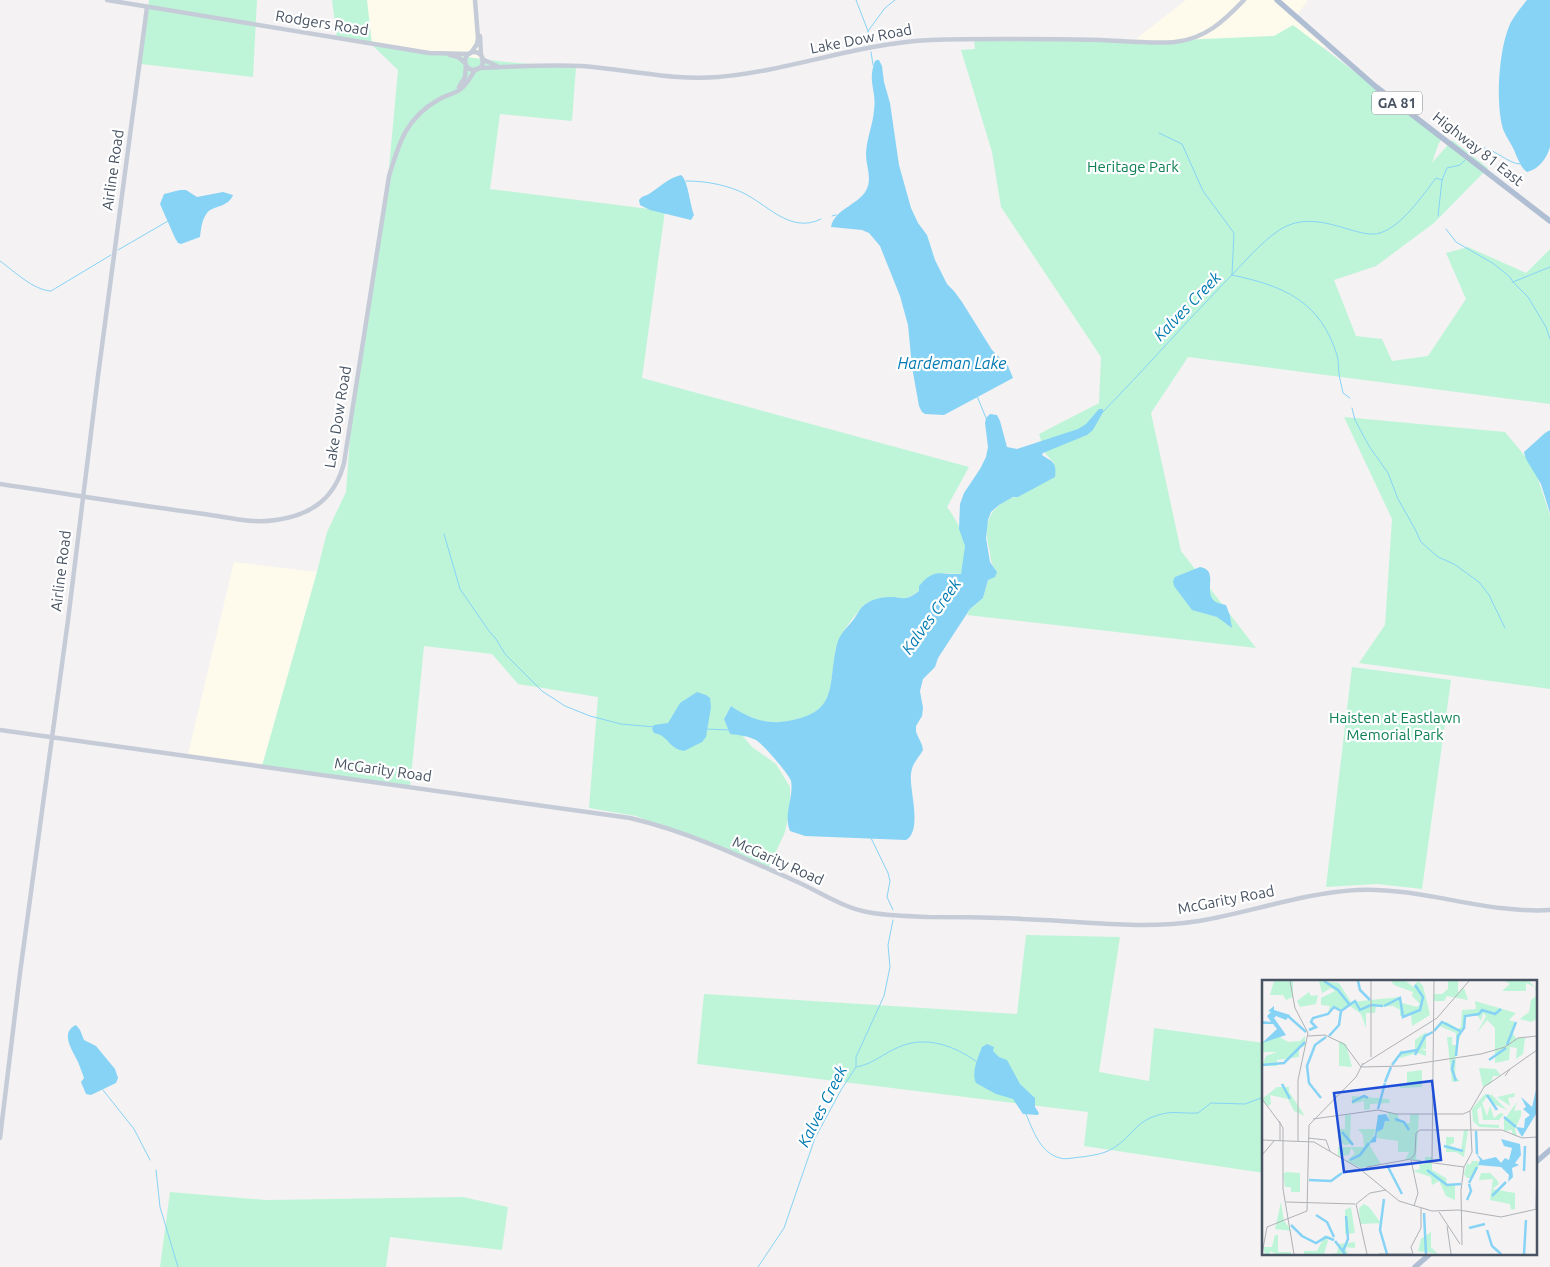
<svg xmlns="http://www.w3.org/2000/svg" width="1550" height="1267" font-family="Ubuntu,sans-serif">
	<rect width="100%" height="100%" fill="#f4f2f2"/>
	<!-- commercial -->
	<path fill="#fefbec" d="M367 0H476L482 59 372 45Z
		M1186 0H1308L1295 18 1332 47 1132 42Z
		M234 562 317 572 263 764 188 754Z"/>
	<!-- green -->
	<path fill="#bef5d9" d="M149 0H257L253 77 141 64Z
		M332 0H367L372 45 506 62 576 67 572 121 500 114 490 189 665 211 642 378 969 467 947 507C955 518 964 533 965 546 966 553 963 567 961 574L944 573 913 595 904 599 895 597 868 602 864 605C856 614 841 632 838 643 826 682 842 712 789 721 767 725 748 719 731 706L724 719 730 734 742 735 752 747 776 764 790 787V809L785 832 768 869 636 816 589 808 598 697 518 684 492 654 424 646 410 787 262 766 317 572 327 532 346 492 351 424 386 201 398 70 372 45 337 38Z
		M1293 25 1442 138 1438 145 1432 163 1452 140 1488 168 1434 223 1376 266 1334 280 1356 336 1382 339 1392 361 1428 356 1466 299 1446 253 1468 247 1526 273 1550 249V404L1188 357 1151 413 1181 551 1256 648 967 615 970 609 983 598 988 580 996 570C990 563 991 557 989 548 983 527 988 509 1009 499 1013 497 1016 498 1020 496 1030 490 1040 483 1051 479L1054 463 1045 453 1039 434 1099 403 1101 357 1001 207 992 152 961 50 975 49 974 38 1136 42 1274 36Z
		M1344 417 1505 432 1534 467 1550 515V689L1359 663 1385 625 1392 519Z
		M1352 667 1451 680 1422 889 1377 884 1326 887Z
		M1026 935 1120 937 1099 1072 1149 1081 1154 1028 1264 1043V1173L1084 1146 1088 1112 697 1064 704 994 1017 1014Z
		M170 1192 266 1200 463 1197 508 1207 502 1250 390 1237 386 1267H160Z"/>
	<!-- water -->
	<path fill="#87d3f6" d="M1527 0H1550V147C1547 158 1539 169 1527 172 1519 166 1517 155 1512 146 1509 140 1505 135 1503 129 1495 103 1499 46 1511 22 1515 15 1521 7 1527 0Z
		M877 60H879L882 66 884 82 890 103 899 165 911 208 918 223 927 235 935 260 947 284 954 291 962 302 992 350 1008 366 1013 378 944 415 925 414 922 412 919 406 912 367 908 325 900 296 880 246 869 233 862 230 831 227C835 207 862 205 868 186 871 175 866 165 866 155 866 140 873 125 874 110 877 91 867 82 875 61Z
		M681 175C688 180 690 205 694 215L691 220 650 210 640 205 639 200C642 196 645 196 649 194 660 187 668 178 681 175Z
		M180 190H186L197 197 223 192 233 195C228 208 213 205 207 213 202 219 201 229 200 237L181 244 178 243 175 238 160 204 164 194Z
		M1099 409H1103V412L1093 430 1087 435 1043 453 1042 455C1052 462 1057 461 1055 477L1018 497H1013L999 505 991 512 988 520 986 538 990 562 997 572 995 577 988 580 983 598 970 609 938 658 935 667 923 679 920 691 923 708 922 716 916 726V732L922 745 923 750C918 759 912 763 911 774 909 790 923 830 906 840L805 836 790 831C783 815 794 797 791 781 789 774 762 743 756 740 748 736 739 735 730 734L724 719 731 706C748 718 767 725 788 721 840 712 827 685 837 644 840 633 847 628 854 619 857 615 859 610 862 607 871 598 883 597 894 597 898 597 902 599 906 598 911 597 915 594 919 591V586C935 567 940 575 961 574L965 546 959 529 960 504 964 493 980 469 986 457 988 447 985 423 986 418 990 414 997 415 1000 421 1007 447 1017 449 1078 429 1086 424Z
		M1550 430V513L1541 484 1526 459 1524 452 1545 433Z
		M1200 567C1221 570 1200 596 1218 603 1220 604 1223 604 1226 605L1230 616 1232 628 1217 617 1192 610 1174 586 1173 581 1175 577Z
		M697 692 706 695 710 698 711 707 706 737 702 742 684 751C667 748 670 736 654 733L652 729 654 725 668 723 680 703Z
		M76 1025 80 1030 84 1040 96 1046 115 1069 118 1078 116 1083 91 1095 86 1094 81 1082 84 1078C82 1072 80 1067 78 1062 73 1051 59 1033 76 1025Z
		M987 1044 994 1047 993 1051 999 1057 1007 1060 1020 1084 1035 1098V1107L1039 1113 1038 1115 1023 1114 1013 1099 996 1094 976 1083C971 1072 978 1058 982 1047Z"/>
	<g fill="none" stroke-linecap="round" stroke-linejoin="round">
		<!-- stream -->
		<path stroke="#87d3f6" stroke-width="1" d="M856 0 868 31 869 45
			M868 31 885 8 895 0
			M871 52 873 65
			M1159 133 1182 144 1203 191 1234 233 1232 275
			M1470 153 1475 146C1494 147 1508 164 1520 164
			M686 181C704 181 722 184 739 191 766 202 789 235 821 219
			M832 216 836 215
			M1438 216 1442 180 1447 168 1460 165 1465 160
			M1446 229 1456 242 1494 264 1510 277 1513 282 1528 297 1546 327 1550 339
			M118 250 168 221
			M0 261C14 271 33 290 51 291L111 255
			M1232 275C1284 286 1320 301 1337 355 1339 361 1338 368 1339 374 1340 381 1342 387 1343 393L1350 398
			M1513 282 1550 267
			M977 396 986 418
			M1352 408 1355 420 1369 446 1388 473 1398 499 1415 529 1421 542 1438 557 1454 564 1479 582 1489 595 1505 628
			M1102 413C1144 370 1184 324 1226 281 1243 264 1259 244 1278 231 1301 215 1325 222 1351 230 1359 232 1371 236 1380 233 1402 226 1423 195 1436 178L1442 180
			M444 534 460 589 489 631 496 639 505 654 542 691 565 706 590 716 621 724 655 727
			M706 729 730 730
			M871 838 888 873 890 881 887 897 893 910
			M857 1067C873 1064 884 1053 899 1047 926 1035 955 1046 977 1062
			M103 1090 134 1129 150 1160
			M1026 1114C1033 1130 1040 1153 1060 1158 1066 1160 1076 1157 1082 1157 1094 1155 1105 1154 1115 1147 1128 1139 1136 1124 1150 1118 1171 1109 1178 1114 1198 1113L1211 1103 1245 1104 1264 1097
			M156 1170 160 1207 178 1267
			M758 1267 784 1228 815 1138 841 1090 856 1067V1057L884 996 890 967 888 945 893 920"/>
		<!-- minor -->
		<path stroke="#c5ccd8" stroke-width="4.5" d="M107 0 429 53 469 54
			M480 36 481 55
			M465 61a9 9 0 1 1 18 0a9 9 0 1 1-18 0Z
			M471 53 477 44 478 38 475 0
			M450 55 458 57 465 63
			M482 59 497 66
			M479 68C513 67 546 64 581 66 626 69 673 81 718 77 790 71 859 43 931 40 987 38 1044 39 1101 40 1124 41 1152 44 1175 42 1205 39 1224 21 1244 0
			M459 87 465 77 466 65
			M0 484C68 494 136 505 204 514 228 517 252 524 276 520 312 515 335 498 344 463L389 176C399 143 406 118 438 100 445 95 456 94 462 88 468 83 471 75 476 69
			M0 730 630 818C686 831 740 856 793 880 817 890 841 907 867 912 887 916 908 916 929 917 960 917 992 917 1023 919 1082 921 1141 930 1199 921 1252 912 1303 893 1357 890 1422 887 1485 914 1550 910
			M0 1138 20 973 68 620 98 376 147 7"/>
		<!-- major -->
		<path stroke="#b0bed3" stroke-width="5.5" d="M1277 0 1375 86 1550 221
			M1536 1162 1550 1150
			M1415 1267 1431 1253"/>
	</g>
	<g text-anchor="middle" stroke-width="4.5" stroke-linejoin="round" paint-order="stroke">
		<!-- shield labels -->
		<rect fill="#fff" stroke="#7e8791" stroke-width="1" x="1372" y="91.5" width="50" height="23" rx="4"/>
		<g font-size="14" font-weight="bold" fill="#475362">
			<text x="1397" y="108">GA 81</text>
		</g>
		<!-- street labels -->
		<g font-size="15" fill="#475362" stroke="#fff">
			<text transform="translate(322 23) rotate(9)" y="5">Rodgers Road</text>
			<text transform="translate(861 39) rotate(-11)" y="5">Lake Dow Road</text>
			<text transform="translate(1478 149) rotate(38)" y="5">Highway 81 East</text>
			<text transform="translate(113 170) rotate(-82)" y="5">Airline Road</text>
			<text transform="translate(338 417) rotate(-81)" y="5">Lake Dow Road</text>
			<text transform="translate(61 571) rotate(-83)" y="5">Airline Road</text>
			<text transform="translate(383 770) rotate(8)" y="5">McGarity Road</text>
			<text transform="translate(778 861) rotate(24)" y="5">McGarity Road</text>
			<text transform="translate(1226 900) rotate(-11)" y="5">McGarity Road</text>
		</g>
		<!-- park labels -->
		<g font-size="15" fill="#0e8254" stroke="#fff">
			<text x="1133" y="172">Heritage Park</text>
			<text x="1395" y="723">Haisten at Eastlawn<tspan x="1395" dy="17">Memorial Park</tspan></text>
		</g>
		<!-- water labels -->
		<g font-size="16" font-style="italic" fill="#017ab3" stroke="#fff">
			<text transform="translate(1187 306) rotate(-46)" y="6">Kalves Creek</text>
			<text x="952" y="369">Hardeman Lake</text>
			<text transform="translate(931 616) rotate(-54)" y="6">Kalves Creek</text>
			<text transform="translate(822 1106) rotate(-63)" y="6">Kalves Creek</text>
		</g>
	</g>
	<!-- overview -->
	<g transform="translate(1262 980)">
		<rect width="275" height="275" fill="#f4f2f2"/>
		<path d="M12 1H31V17L24 20 21 15H8ZM57 1 77 3 89 22 138 17 140 23 155 27 158 24 150 16 151 12 132 5 129 1H144L151 7 156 1 161 6 168 35 150 46 149 34 138 36V30L131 26 114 27 113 33H104V48L99 34 88 26 76 30 72 27 66 34 68 26 59 25V18L73 11 69 8 60 13ZM186 1H196V13L202 8 206 20 185 16 182 21H171L172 14H180L186 9ZM243 1H267L273 7 275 5V39L269 42 258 39 267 32 269 20 274 16 273 7 264 3V11H240L248 4ZM47 12 49 16 56 15 54 24 38 27 35 21ZM213 21 254 33 247 40 253 42 250 52 254 58H263L261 74 254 79 255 68 248 67 247 80 233 83V48L225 40 215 53 224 36 221 33 219 41 216 36H205L194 69 193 97 198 101 190 102 185 57H190V65H194V53L175 45 185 42 196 49 199 47 200 30 214 29ZM164 52V69H159L164 71V76L155 73 138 78V71H153V60ZM16 56 26 62 38 61 43 56V66L37 68V77L15 80V86H0L4 76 15 72H0V63ZM77 61 84 64 90 87 77 86ZM217 88 234 89 239 96H231L229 103 221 107ZM160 90V107L138 108V106L145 105V92ZM15 107H27V112L43 136 32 131 26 119 8 115 9 124 6 126 0 119ZM253 113 252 117 246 118 248 126 235 117ZM223 114 230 115 245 130 230 123 225 117 220 123 225 136 228 126 232 138 238 133 242 134 237 140H221L219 126 215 130 217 144 237 145V148L217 147 211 141 210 129ZM90 116 127 119 128 123 108 124V129L102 130V121L90 124ZM255 122 252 131 259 130V136L253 149 255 157 250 154V150L242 151V140ZM125 132 136 134 137 141 144 143H148V134H157L154 179 158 180 159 185 163 184V177H170V190L184 198 185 204H193V220L184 216 177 201 170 205 169 197 151 191 158 189 156 180H143L147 172H136V161L115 158V152L121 149 123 141H128ZM83 135H89L88 158 92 164 82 165 76 158V149H83ZM96 149H114L108 166 119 184 99 188 85 181 93 173 89 168 87 175 76 176V167H102L101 155ZM202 150H206L202 177 194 172H184V157H192V163L187 165 199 170ZM210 181H216L217 186 211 198H205L202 194 205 183 208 185ZM24 192 38 193V212H29V207H23L21 194ZM219 193H228L235 200 237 204 230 209 253 213V229L249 230 248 224 228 220 231 199 217 200ZM19 222 22 241 30 251 13 249ZM102 224 107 227 119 243 98 244 97 228ZM89 227 93 253 83 254V230ZM169 252V267L176 274 156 271 159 259ZM13 255H16V272H29V274H14L8 271V274H3L1 267H10ZM63 255 66 261 62 274H42V271H55ZM93 262V268L83 267 86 274H70L75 273 77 264Z" fill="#bef5d9"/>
		<path d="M12 26V30L28 35 24 40 14 36 12 38 24 55 0 63 15 49 11 44H0L1 41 9 42 5 36 9 32 6 31ZM275 106 274 134 260 157 254 147 262 148 263 139 268 135 261 129 264 127 259 117 270 127ZM124 134 128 141H123L121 149 115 152 114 162 107 163 113 155 116 135ZM239 159 258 164 259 175 253 183 257 185 250 188 251 197 246 202 247 195 239 187 216 185 218 180 214 173 221 180 234 177 239 183 243 178 247 180 250 168 242 166Z" fill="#87d3f6"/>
		<path fill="none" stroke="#87d3f6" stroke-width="2.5" d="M62 1 76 10 87 24M96 1 98 10 108 20M122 26 138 18 141 37 158 30 161 17 153 5M79 31 93 21 98 30 109 25 121 26M26 36 44 52M47 50 54 47 49 42 51 38 66 34 72 27 79 31M172 51 180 42 198 51M67 56 77 45 79 31M245 65 254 42M153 75 163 56 171 52M194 76 196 56 202 48 203 36 217 34 220 30 233 34 239 29M192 80 190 89 194 101M227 80 244 68M0 85 22 83 43 62M130 85 139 73 155 70M123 102 129 87M20 104 28 119M225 115 235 130M59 118 47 103 45 86 53 65 64 57M90 122 102 116 106 118M116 129 123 103M242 137 254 147M133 139 142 142 147 150M214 151 215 174M80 152 91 165M182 166 201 171M88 180 98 175 107 163M125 185 140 214M165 190 185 205 199 204M262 191 263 166M47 200 69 201 80 193M207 203 215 187M230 216 244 202M122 219 118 250 125 274M205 220 209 211 207 204M162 233 164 274M54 235 65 242 72 257M29 245 40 256 54 263 64 257 72 260M207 248 223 244M225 250 230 266 239 274M73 261 83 274M81 271 86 259 84 236M262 274 264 240"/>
		<path fill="none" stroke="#afb2b8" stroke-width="1" d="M28 1 33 28 46 53 36 100V161M109 1V77M46 56 63 55 82 64 99 87M100 85 175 38 207 1M99 87 140 86 219 74 243 67 256 58 275 56M243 96 248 89 275 70M0 119 18 143V161M51 139 116 130 134 134H201L208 131 222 107 248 89M17 141 21 148V209L32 274M46 158 64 160 68 171M0 160 52 162 98 189 137 221 170 231 197 230 239 237 275 229M0 175 12 161M149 179 153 174 154 153 158 150H240L260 158 275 157M149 180 156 213 152 226M150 180 202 187M170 181 172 1M101 191 105 187 149 179M24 222 93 224M94 224 105 274M94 224 108 213 124 210M274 229 275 182M177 232 198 264M185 246 189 274M200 265 199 210 202 187 210 172 208 131M0 274 5 247 45 231 47 145 94 97 101 83M117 274H150M151 274 149 267 159 248V228"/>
		<path fill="#1d4ed8" fill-opacity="0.15" stroke="#1d4ed8" stroke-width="2.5" d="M170 101 179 180 82 192 72 113Z"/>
		<rect width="275" height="275" fill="none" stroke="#475362" stroke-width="2.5"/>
	</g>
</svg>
